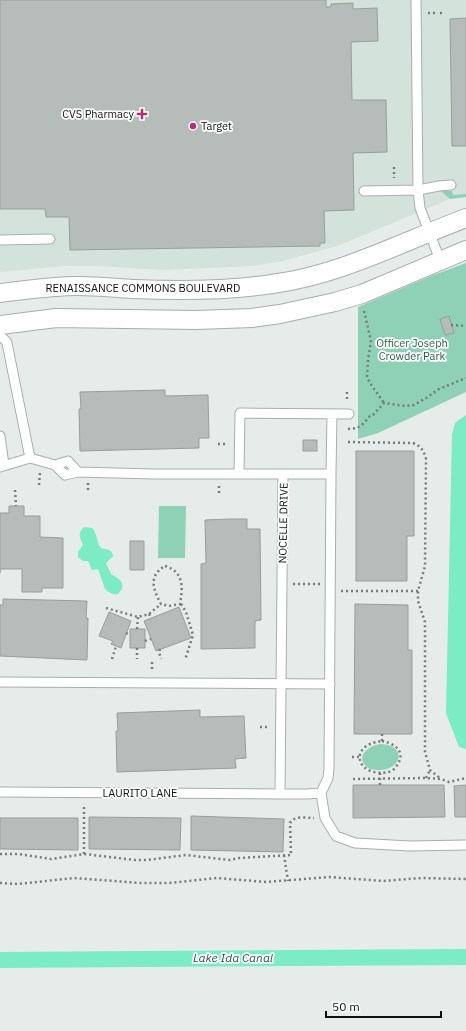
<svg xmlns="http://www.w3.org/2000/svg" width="466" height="1031" font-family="'IBM Plex Sans',sans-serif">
	<rect width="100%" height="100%" fill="#e6ece9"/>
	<!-- built -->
	<path fill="#d3e2db" d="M0 0H466V197L450 199 340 245 283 261 253 266 162 270 98 266H66L0 272Z"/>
	<!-- green -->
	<path fill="#8ed1b6" d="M441 191H452L453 195 466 194V197L450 199Z
		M466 263V392L378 433 358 439V307L431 276Z
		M159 506H186L185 558H158Z
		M381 744C410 745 401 776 370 769 353 759 367 745 381 744Z"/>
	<!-- water -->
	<path fill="#7becc3" d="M466 415V749L459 747 446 713 452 434 455 423Z
		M84 527 92 528C97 534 97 542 100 547 103 550 108 548 112 552L113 556 106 563 111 574C117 578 124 580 122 589L118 594C113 595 109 593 105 589L98 569 92 570 88 561H83L78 557V552L83 545C80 537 77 534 84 527Z"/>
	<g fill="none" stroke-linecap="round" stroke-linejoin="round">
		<!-- canal -->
		<path stroke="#7becc3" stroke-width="16" d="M0 960 466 957"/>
	</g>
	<!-- building -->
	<path fill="#b6bcb9" stroke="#989e9b" d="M0 0H326V7H331V4L353 3V9L377 8 378 41 351 42 352 100H386L387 152 353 153 354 210 324 211 325 243H320V246L70 250 69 217H46L45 209H0Z
		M466 18V146H452L450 19Z
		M449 316 454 333 445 335 440 319Z
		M165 390V396L208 395 209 438H199V448L80 451 79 409H81L80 392Z
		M303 440H317V451H303Z
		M356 451H414V536H407V581H356Z
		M9 506H24V516H40V537L63 538V588H42V592H22V569H0V573V513H9Z
		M231 519H247V529H260L261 620 255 621V648L201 649V564L206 563 205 520Z
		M130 541H144V570H130Z
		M3 599 87 601 86 618H88L87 660 0 656V605H3Z
		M355 604 408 605V650H412V734H354Z
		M179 607 191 638 156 651 144 621Z
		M109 612 131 621 121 648 111 644 113 641 99 636Z
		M130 629H145V648H130Z
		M200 710V717L244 716 246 758 235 759 236 768 117 772 116 731H118L117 713Z
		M353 785H444L445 817 353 818Z
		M466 785V817H455L454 786Z
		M191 816 284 819 283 852 191 850Z
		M89 817 181 818 180 850 89 849Z
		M0 818H78V850L0 849Z"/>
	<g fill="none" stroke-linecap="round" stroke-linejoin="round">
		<!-- service casing -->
		<g stroke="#a8aeab" stroke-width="11">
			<path id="service" d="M416 0 418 190 420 208 440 260
				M364 191 418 190 439 186 451 185
				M0 240 50 239
				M0 336 6 341 7 343 30 458
				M0 436 4 465
				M55 465 68 461 78 472
				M0 467 30 458 55 465 65 475 78 472 154 474H283L280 794H307L321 793 325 818 336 836 355 843 410 846 466 845
				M239 473 240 413 349 414
				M283 474H331L329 769 328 778 321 793
				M331 474 332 414
				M0 682 330 684
				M0 792 280 794"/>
		</g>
		<!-- minor casing -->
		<g stroke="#a8aeab" stroke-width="20">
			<path id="minor" d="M0 293C26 290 52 286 78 286 97 286 115 288 133 289 179 291 226 291 272 284 340 275 402 242 466 218
				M0 325 56 318 196 320 252 318 280 314 335 302 362 294 466 250"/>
		</g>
		<!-- path -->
		<path stroke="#777b79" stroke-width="2.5" stroke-dasharray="2 3" stroke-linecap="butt" d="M428 13H438
			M440 13H442
			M394 167V178
			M364 311 371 341 368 360 367 377 370 383 384 403
			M451 325 466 326
			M347 392V402
			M348 429 357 428 362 425 370 416 373 415 384 403 405 406 414 405 426 398 439 389 466 378
			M348 442 413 443C421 446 424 451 426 459L425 566 418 591V601L425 622V752L430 770 441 779
			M218 444H227
			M88 483V493
			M39 485 40 472
			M219 486V494
			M15 490 16 506
			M165 566C184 572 183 587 180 604L169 606 161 604C153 589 148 576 165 566Z
			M293 584H320
			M341 591H418
			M181 604 186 612 193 635 185 660
			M106 608 138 617 149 614 161 604
			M149 614 151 618
			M137 629 138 617
			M126 633 130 635
			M145 641 151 639
			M137 648V659
			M160 649 159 652 161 659
			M112 659 116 646
			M152 662V671
			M260 727H270
			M382 734V741
			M382 741C401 745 407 757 392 771 358 781 345 745 382 741Z
			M352 757H360
			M380 773V785
			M426 778 430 770
			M353 779 426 778 441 779 449 782 466 778
			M0 854H19L51 859 84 854 135 860H147L186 855 229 860 239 858 291 855 290 823C295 815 306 818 314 818
			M84 854V804
			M284 855 288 881
			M0 883 18 884 74 878 141 883H169L217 878 266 882 329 877 383 881 421 878 466 879"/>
		<!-- service -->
		<use href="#service" stroke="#fff" stroke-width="9"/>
		<!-- minor -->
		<use href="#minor" stroke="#fff" stroke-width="18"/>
	</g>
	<!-- markers -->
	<g fill="#b0307e" stroke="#fff" stroke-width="1.5">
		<path d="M140 108h4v4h4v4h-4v4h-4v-4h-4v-4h4z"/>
		<circle cx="193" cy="126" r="4"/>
	</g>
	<g text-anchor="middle" stroke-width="3.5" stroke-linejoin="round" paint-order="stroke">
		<!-- poi labels -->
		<g font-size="11" fill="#0f1110" stroke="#fff" text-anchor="end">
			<text x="134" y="118">CVS Pharmacy</text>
			<text x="201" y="130" text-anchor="start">Target</text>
		</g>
		<!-- street labels -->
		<g font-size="11" fill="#0f1110" stroke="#fff">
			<text x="143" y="292">RENAISSANCE COMMONS BOULEVARD</text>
			<text transform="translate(283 523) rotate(-89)" y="4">NOCELLE DRIVE</text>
			<text x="140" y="797">LAURITO LANE</text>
		</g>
		<!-- park labels -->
		<g font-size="11" fill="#2c5c4a" stroke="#fff">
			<text x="412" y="347">Officer Joseph<tspan x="412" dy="13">Crowder Park</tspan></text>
		</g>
		<!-- water labels -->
		<g font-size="12" font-style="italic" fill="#285746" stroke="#fff">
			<text x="233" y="962">Lake Ida Canal</text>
		</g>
	</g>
	<!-- scale -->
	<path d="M326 1011v6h115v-6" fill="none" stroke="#0f1110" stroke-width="2"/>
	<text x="332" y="1011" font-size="12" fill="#0f1110" stroke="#ffffff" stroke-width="3" paint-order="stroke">50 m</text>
</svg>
